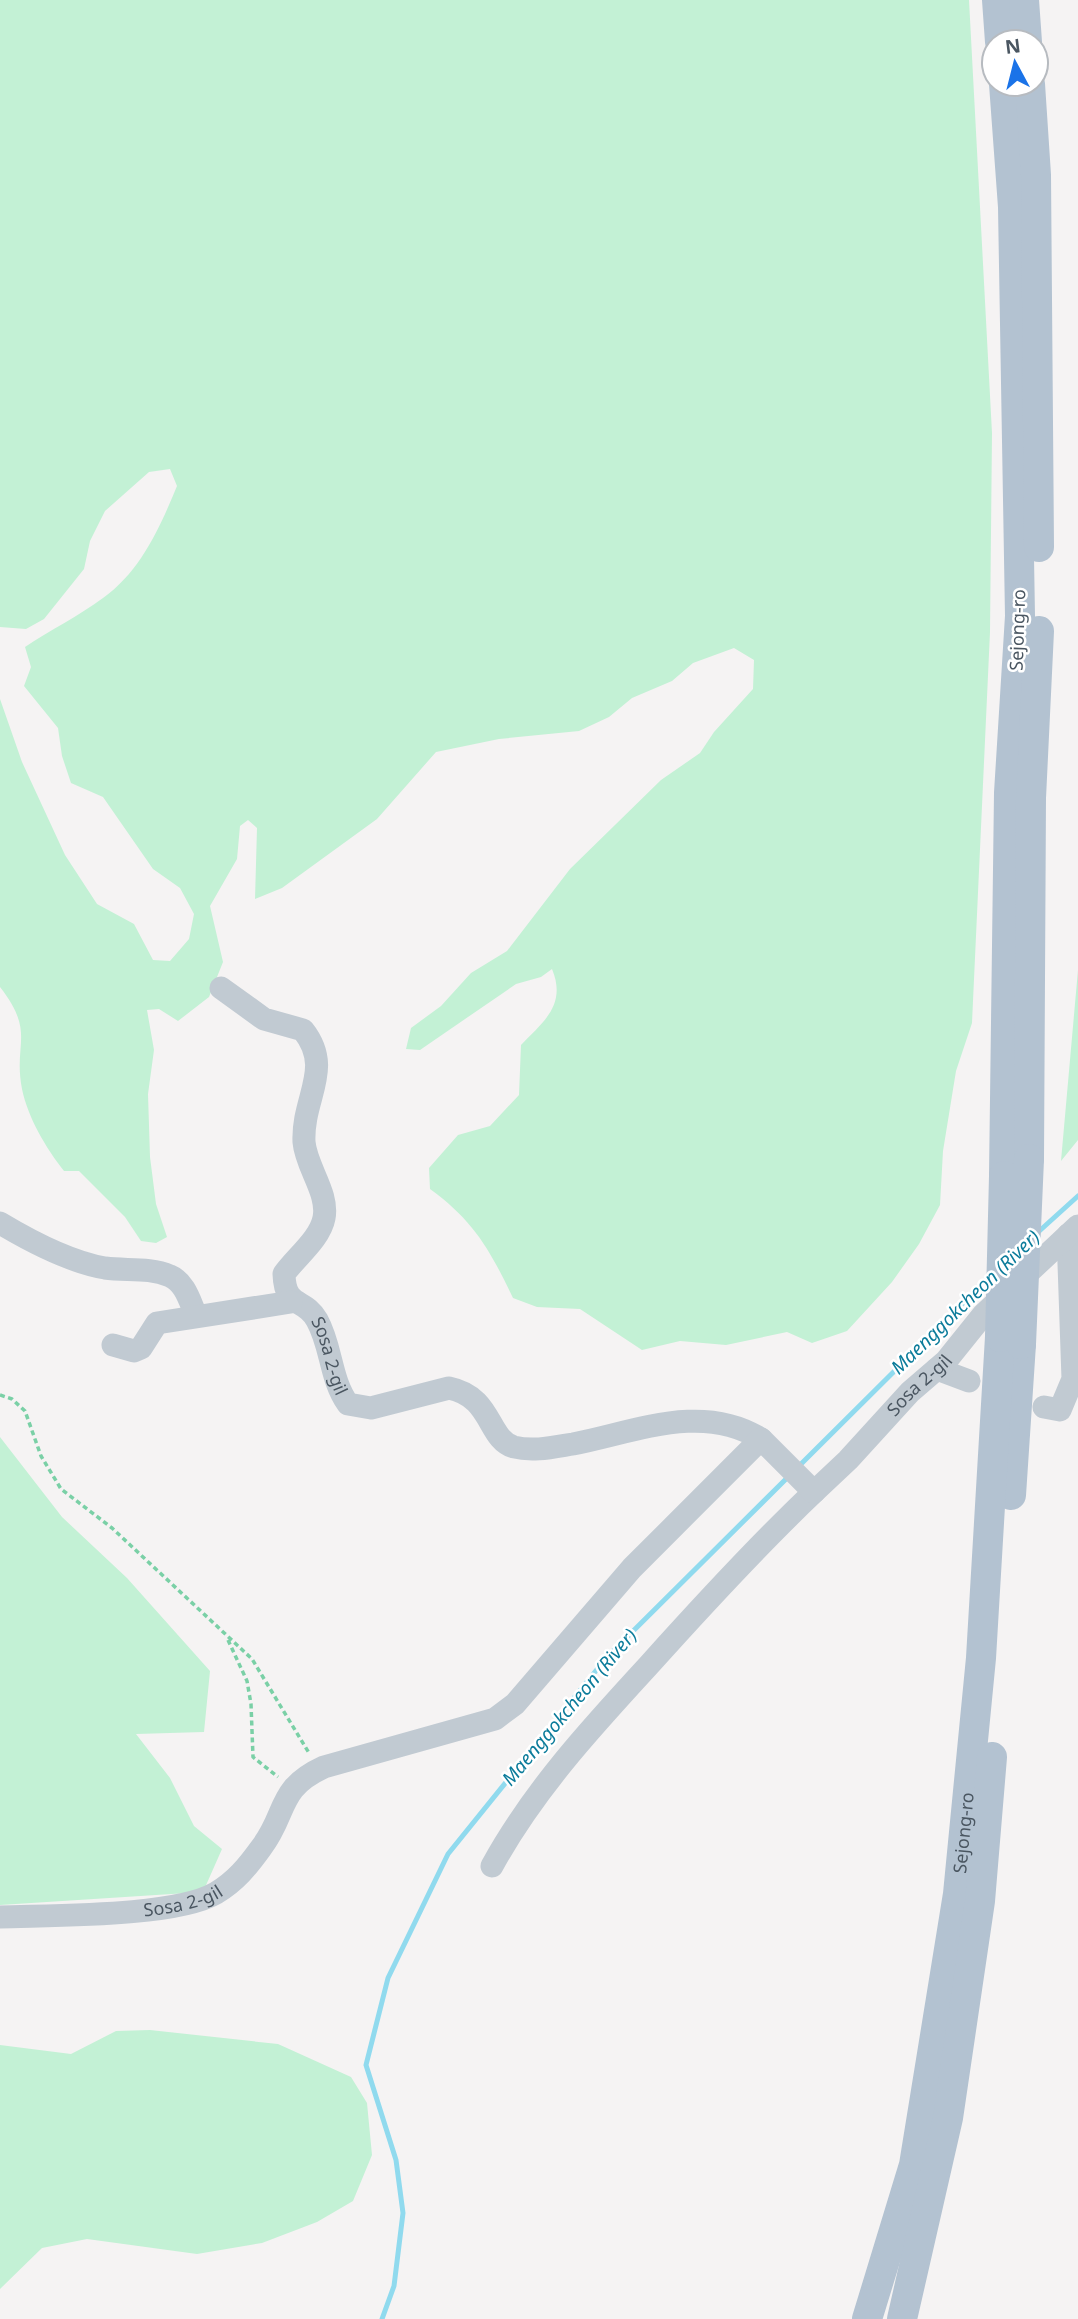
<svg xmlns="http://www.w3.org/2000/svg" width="1078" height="2319" font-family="'Noto Sans',sans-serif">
	<rect width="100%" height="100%" fill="#f5f3f3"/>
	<!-- green -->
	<path fill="#c3f1d5" d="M0 0H969L992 433 990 632 972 1023 956 1071 943 1151 940 1205 919 1244 892 1282 847 1331 812 1343 787 1332 726 1345 680 1341 642 1350 580 1309 537 1307 513 1298C490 1250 474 1221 430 1189L429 1168 458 1135 490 1126 519 1095 521 1045C543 1022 567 1005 552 969L541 977 516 984 420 1050 406 1049 411 1028 441 1006 471 973 507 951 570 869 661 780 700 753 714 732 753 689 754 660 734 648 693 663 672 681 632 698 609 717 579 731 499 739 436 752 377 819 282 888 255 899 257 828 248 820 240 826 237 859 210 906 223 962 209 997 178 1021 159 1009 147 1010 154 1050 148 1094 150 1157 156 1204 167 1237 156 1243 141 1241 125 1217 79 1171H64C46 1148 28 1118 22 1089 13 1043 36 1033 0 987V699L22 762 65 855 97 904 134 924 153 960 170 961 189 939 194 914 180 888 153 869 103 797 71 783 62 756 58 728 24 686 31 667 25 647C50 630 79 616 103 598 141 571 160 527 177 486L170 469 149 472 105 511 90 541 84 569 44 619 26 629 0 627Z
		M1078 970V1140L1061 1161Z
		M0 1437 62 1517 127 1578 210 1671 204 1732 136 1734 170 1778 194 1826 222 1849 203 1892 0 1905Z
		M150 2030 278 2044 351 2077 367 2103 372 2155 353 2201 317 2222 262 2243 197 2254 87 2239 42 2248 0 2289V2045L71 2054 116 2031Z"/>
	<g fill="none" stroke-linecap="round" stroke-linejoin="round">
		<!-- stream -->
		<path stroke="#90daee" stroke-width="5" d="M1036 1234 1078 1196
			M799 1466 990 1276
			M382 2319 394 2286 403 2213 396 2160 366 2065 388 1978 448 1854 607 1657 789 1476"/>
		<!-- path -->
		<path stroke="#7ad0a6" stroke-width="3.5" stroke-dasharray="5 3.5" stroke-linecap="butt" d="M0 1395 12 1399 25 1411 41 1456 61 1489 112 1528 252 1659 309 1753
			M228 1640 247 1681 251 1704 253 1757 278 1777"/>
		<!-- minor -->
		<g stroke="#c1cad2" stroke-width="23">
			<path id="s1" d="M221 988 264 1019 303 1030C334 1069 302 1097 304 1142 306 1167 329 1193 324 1218 320 1239 296 1257 284 1274 285 1309 304 1297 317 1320 332 1347 330 1379 348 1404L371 1408 449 1388C493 1397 487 1439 514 1447 533 1452 554 1447 573 1444 635 1432 702 1402 761 1439"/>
			<path d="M0 1223C30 1241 70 1262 105 1268 126 1271 149 1267 170 1276 185 1282 190 1302 196 1315"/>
			<path d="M113 1345 134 1351 141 1348 157 1323 291 1302"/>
			<path d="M937 1369 969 1381"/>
			<path d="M1044 1407 1060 1410 1073 1379 1068 1235"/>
			<path d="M492 1866C533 1791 591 1728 649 1665 702 1606 756 1547 814 1492"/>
			<path id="s2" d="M0 1917C51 1915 175 1917 216 1893 236 1881 248 1866 261 1848 288 1813 276 1789 324 1767L495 1719 515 1704 632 1568 761 1439 814 1492 848 1460 910 1392 946 1361 983 1315 1078 1226"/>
		</g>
		<!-- major -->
		<g stroke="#b3c2d1" stroke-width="30">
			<path d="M997 0 1000 42"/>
			<path d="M1024 0 1027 42"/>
			<path d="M1004 84 1013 207 1020 616 1009 793 1004 1176"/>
			<path d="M1030 84 1036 175 1039 547"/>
			<path d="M1029 1159 1031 798 1039 631"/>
			<path d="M1011 1495 1021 1344"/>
			<path id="s3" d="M867 2319 914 2165 958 1894 981 1658 1000 1337"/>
			<path d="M902 2319 948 2118 980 1901 992 1757"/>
		</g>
		<!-- major-bridge -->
		<path stroke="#b3c2d1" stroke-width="30" d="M1000 1337 1004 1176
			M1021 1344 1029 1159"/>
	</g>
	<g text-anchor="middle" stroke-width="5" stroke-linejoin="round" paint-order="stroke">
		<!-- street labels -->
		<g font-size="18" fill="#4a5661" stroke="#fff">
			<text transform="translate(1018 630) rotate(-88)" y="6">Sejong-ro</text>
			<text dy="6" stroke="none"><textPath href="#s1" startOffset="457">Sosa 2-gil</textPath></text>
			<text dy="6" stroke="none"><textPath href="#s2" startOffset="1178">Sosa 2-gil</textPath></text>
			<text dy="6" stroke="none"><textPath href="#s3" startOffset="497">Sejong-ro</textPath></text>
			<text dy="6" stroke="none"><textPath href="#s2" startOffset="184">Sosa 2-gil</textPath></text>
		</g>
		<!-- water labels -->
		<g font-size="19" font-style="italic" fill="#0c7c9b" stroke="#fff">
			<text transform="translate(965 1302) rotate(-44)" y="7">Maenggokcheon (River)</text>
			<text transform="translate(569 1707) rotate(-50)" y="7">Maenggokcheon (River)</text>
		</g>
	</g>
	<!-- north arrow -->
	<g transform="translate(1015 63) rotate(353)"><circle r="33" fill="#ffffff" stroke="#b7bbc0" stroke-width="2"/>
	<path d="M0-5L12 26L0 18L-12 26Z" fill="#1a73e8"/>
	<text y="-10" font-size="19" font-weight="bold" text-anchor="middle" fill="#4a5661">N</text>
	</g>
</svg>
